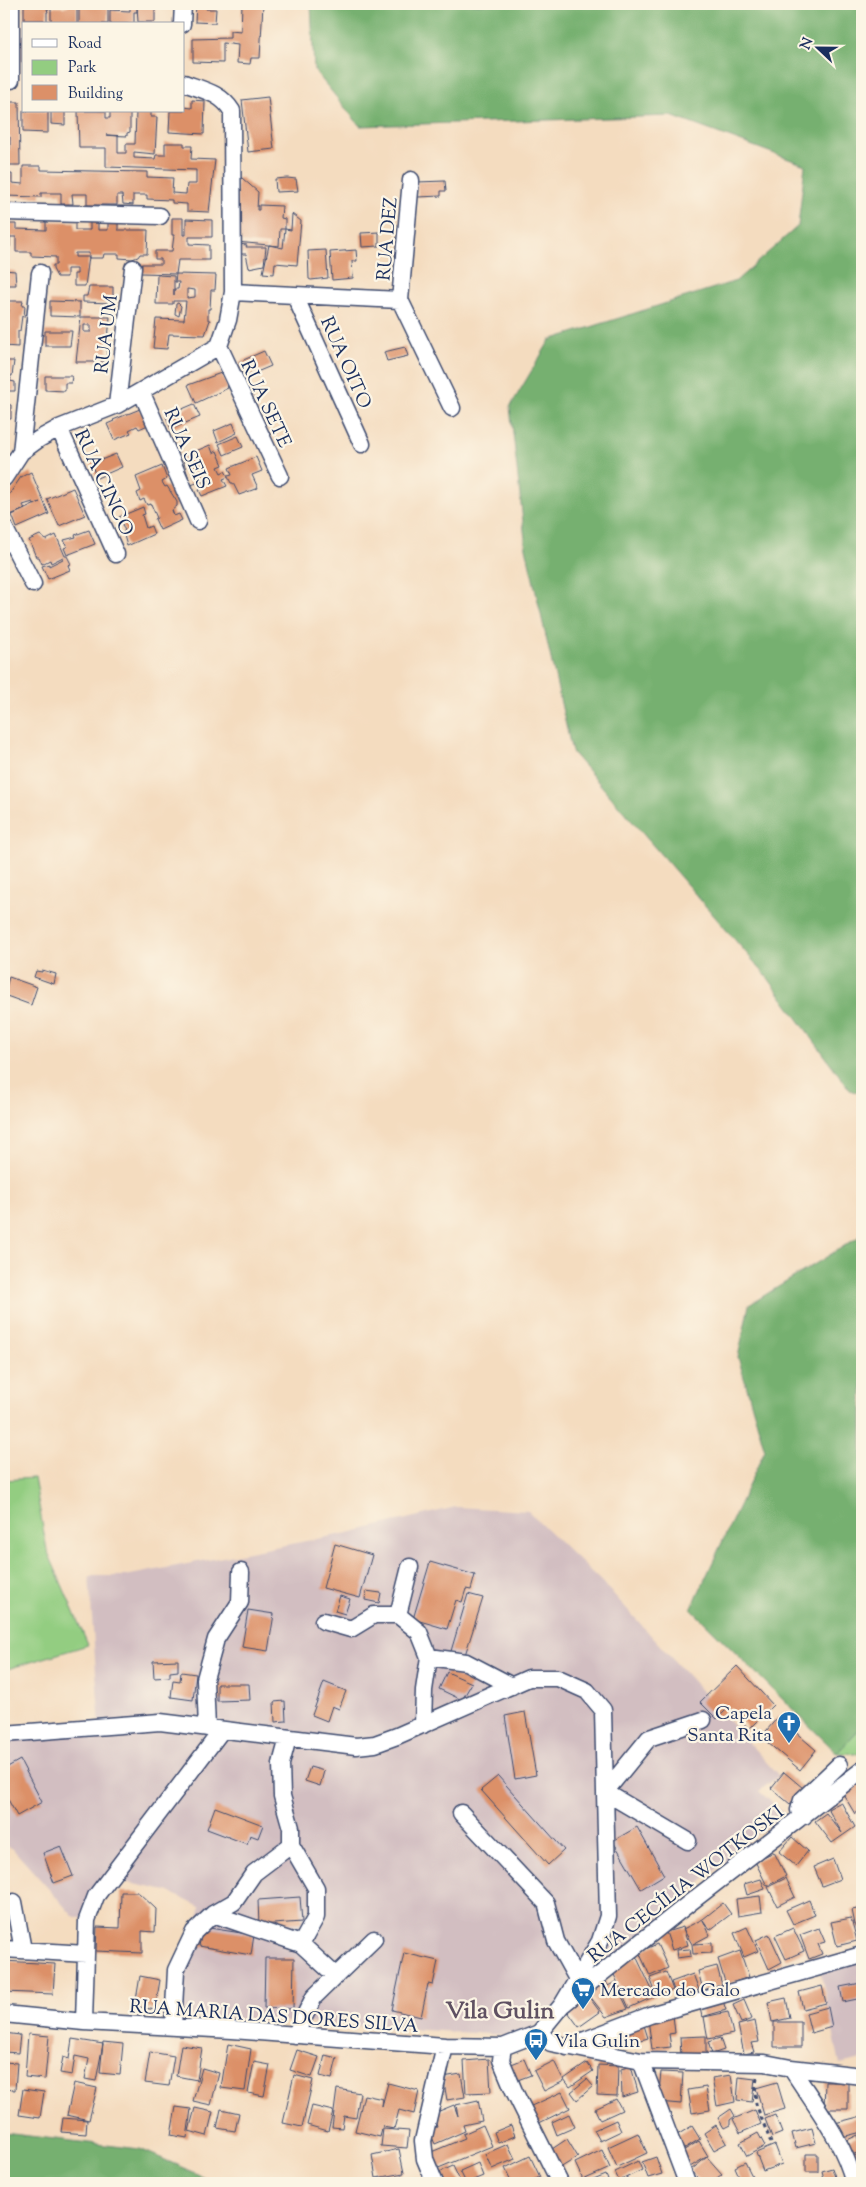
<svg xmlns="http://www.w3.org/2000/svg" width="866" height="2187" font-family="'Sorts Mill Goudy',serif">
	<rect width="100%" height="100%" fill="#fcf5e5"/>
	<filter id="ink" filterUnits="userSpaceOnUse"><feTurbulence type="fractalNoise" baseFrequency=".02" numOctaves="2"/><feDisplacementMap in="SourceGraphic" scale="10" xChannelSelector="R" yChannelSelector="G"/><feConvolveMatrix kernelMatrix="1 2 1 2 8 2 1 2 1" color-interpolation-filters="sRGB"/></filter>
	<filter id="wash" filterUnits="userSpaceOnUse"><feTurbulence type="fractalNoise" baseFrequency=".0096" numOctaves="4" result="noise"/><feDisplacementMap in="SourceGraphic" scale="20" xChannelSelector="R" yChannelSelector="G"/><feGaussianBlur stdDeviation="1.12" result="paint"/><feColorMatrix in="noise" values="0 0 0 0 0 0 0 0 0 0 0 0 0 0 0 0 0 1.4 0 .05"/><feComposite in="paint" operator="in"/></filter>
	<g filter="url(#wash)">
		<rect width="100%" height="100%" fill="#f4dcbf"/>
		<!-- industrial -->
		<path fill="#d2bec1" d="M456 1507 528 1511 606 1586 779 1776 759 1791 786 1815 758 1833 523 2036 175 2015 181 1965 197 1933 200 1907 167 1891 109 1879 87 1920 73 1916 12 1848 4 1846V1734L100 1727 89 1576H125L348 1533Z
			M862 1956V2059L840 2064 819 1966Z"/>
		<!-- green -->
		<path fill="#93cd81" stroke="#577e70" d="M34 1478 47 1550 88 1645 4 1670V1480Z
			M862 1726V1754L837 1753Z"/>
		<!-- forest -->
		<path fill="#76b06f" stroke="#487066" d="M311 4H862V1094L850 1090 768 978 572 752 526 548 510 407 550 340 736 281 798 226 805 165 671 116 360 126 314 70Z
			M862 1235V1726L837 1753 691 1609 765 1450 738 1357 749 1305Z
			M4 2133 140 2149 218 2183H4Z"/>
		<g id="blocks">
			<!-- building -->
			<path fill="#dc9068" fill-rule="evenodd" d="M24 4H50V9H47L48 12H47V24H44V20H24Z
				M68 4H77V24H51V7H68Z
				M79 4H155V22H138L137 6V12H134V24H110V10L130 11V6H108V24H79Z
				M196 4H207L206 9H216L215 23 195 22Z
				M242 4H263L260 58H251L250 64 237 63 238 45 223 43V63L193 62V39L230 38V31L241 32Z
				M22 37H24V62H22Z
				M268 97 274 149 248 152 242 100Z
				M192 100 205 101 204 134 169 132 170 111H184V107L192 108Z
				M4 102H19L20 165H9V174H12V183L23 184V166H41V170L147 172V177L173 178 172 193 186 194 187 184H196V170L106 167V148H79L78 111H106V118H110V111H130V132L127 133V136L106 135 118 136V153H126V144H135L136 111H151V117H157L155 154 134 152V158L155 159 156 155H165V143H184V146H192L191 159 215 160 209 212 187 211V204L172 203V200L147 199V195H133V205L123 204 122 195H117V205H87V194H72L73 204H61V193H41V197L4 196V149H10V137H4Z
				M23 111H48V133L23 132Z
				M51 111H65V125L51 124Z
				M237 178H242L258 192 257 210H259V205L282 206 281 218 285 219V229H280L279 246 236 242Z
				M287 178 296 179 298 191 276 192 275 179Z
				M445 181 446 191H441V196L418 197 417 182Z
				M292 214 301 221 297 265 275 263 274 274 263 273 269 245 283 248 285 229 291 230Z
				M172 218H183V235H186V219L212 220V237H189V244L209 245V260H178L176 274 141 273 142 264H161V259H155V251H172L174 235H172Z
				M90 220H98V230H108V221L118 222V230H148L147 254H140L138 257 132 259 119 258V254H104L103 258H89V253H75V257H89L85 286H74V274H77V269H67V277H57L53 269V265H56V257L31 256V252H16V237H10V247L4 246V224H16V229L46 230V221L75 222V230H90Z
				M379 232V246L362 247 361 233Z
				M237 244 247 245 246 247H266L264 265 249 268 246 254H236Z
				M326 250 328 278 311 280 309 279 308 251Z
				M356 250 357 261H352L353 278 332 280 330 252Z
				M4 270 15 271 16 285H4Z
				M176 274 216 275 215 290H211L210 309H208V320H210L205 335 169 334 167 349 153 348 156 319 184 320 186 301H173V304H156L157 275 174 276V295V289H178L179 282H175ZM187 289 195 290V297L187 298Z
				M89 287H113V303L83 302V296H87Z
				M4 301H23L22 306H25L24 317 22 316 20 331H18V347L4 346V315H8L9 310H4Z
				M50 301 80 302V317L50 316Z
				M178 303 181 306 179 316 175 314 176 304Z
				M81 317H110L106 362H76ZM84 325H91V332H84Z
				M45 331H72L70 346H45Z
				M405 347 408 356 387 361 384 352Z
				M264 351 271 366 245 377 239 362Z
				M4 361H14L12 376H4Z
				M221 373 228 388 196 403 188 385Z
				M45 376H72L71 383H65V391L45 390Z
				M4 378H11L10 381 15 382V391H4Z
				M4 404 11 405V419H4Z
				M194 404 200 417 171 429 166 416Z
				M140 409 148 425 139 429 137 426 129 430 131 433 114 440 107 424 114 421 113 420Z
				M233 423 237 433 218 442 214 431Z
				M238 436 243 447 224 455 219 444Z
				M210 445 213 453 217 451 223 465 218 467 221 473 225 471 228 476 232 475 229 468 256 457 262 471 252 475 258 488 239 495 233 483H231L228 477 223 479 227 486 202 496 199 490 205 487 202 481 191 485 182 457Z
				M116 454 122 467 97 478 91 464Z
				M162 466 167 479 162 482 165 487 167 486 177 502V506L172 510 174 516 179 514 182 520 160 530 155 519 157 518 151 504 147 505 144 499 140 501 137 493 141 491 136 477Z
				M31 472 49 514 17 528 12 515 40 502 34 505 33 502 23 505 25 509 10 515 4 502 21 477Z
				M73 488 85 515 59 526 47 499Z
				M143 507 145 514 142 515 146 528 151 526 154 534 127 546 123 532 125 531 119 517Z
				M89 530 95 544 67 555 64 548 67 547 64 540 76 537 75 535Z
				M40 535 46 540 56 535 65 556H67L71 564 68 565 70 570 48 579 42 566 49 564V566L63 559V557L51 563 50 560 42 564 39 557H36L29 540Z
				M42 970 56 974 54 984 34 977 36 971 42 972Z
				M9 977 37 987 31 1005 4 995Z
				M335 1544 372 1555 360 1598 323 1588Z
				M430 1562 475 1575 471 1590 466 1589 462 1602 456 1600 447 1629 413 1619Z
				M366 1591 381 1593 379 1603 365 1600Z
				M468 1594 483 1598 465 1655 451 1651Z
				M340 1596 350 1599 345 1614 335 1611Z
				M248 1610 274 1614 268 1651 242 1647Z
				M178 1660V1671L170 1672V1677L154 1678 153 1661Z
				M737 1666 773 1705 749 1729 729 1707 717 1719 700 1702Z
				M181 1672 196 1674 193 1700 171 1697 173 1680 180 1681Z
				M447 1672 472 1683 462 1700 439 1689Z
				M324 1682 346 1691 339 1709 332 1706 327 1721 312 1715Z
				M217 1684H249L250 1700 217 1701Z
				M285 1701 286 1721 275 1722 274 1702Z
				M525 1712 536 1775 515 1779 505 1716Z
				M778 1717 816 1750 800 1770 761 1737Z
				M20 1760 42 1802 17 1816 4 1792V1769Z
				M310 1767 324 1771 320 1786 305 1781Z
				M784 1772 803 1788 790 1804 771 1788Z
				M498 1776 564 1850 548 1865 481 1790Z
				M862 1780V1809L855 1814 842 1792Z
				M841 1802 855 1827 832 1843 815 1821 826 1813 842 1833 828 1809Z
				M215 1807 263 1825 258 1838 250 1835 247 1844 207 1829Z
				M637 1827 664 1875 641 1889 613 1841Z
				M792 1837 808 1851 796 1866 779 1852Z
				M61 1846 73 1876 54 1883 43 1853Z
				M774 1852 786 1876 767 1886 755 1861Z
				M833 1859 840 1879 822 1886 814 1867Z
				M786 1878 795 1897 777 1906 768 1887Z
				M761 1879 765 1889 747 1895 744 1884Z
				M121 1892H138L156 1909 155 1932 142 1931V1953L96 1951 97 1927 120 1928Z
				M760 1896 762 1912 738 1916 736 1899Z
				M300 1897 302 1922 259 1925 258 1900Z
				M809 1900 815 1915 793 1924 786 1910Z
				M723 1903 731 1914 710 1930 703 1920 710 1935 693 1944 712 1943V1953L693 1954 692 1944 683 1929 703 1919Z
				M862 1908V1928L856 1929 852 1910Z
				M851 1918 857 1941 837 1946 831 1922Z
				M203 1927 254 1935 251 1955 199 1946Z
				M683 1927 688 1945 672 1950 666 1932Z
				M747 1927 758 1951 744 1957 734 1933Z
				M793 1928 804 1951 786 1959 775 1936Z
				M819 1928 825 1942 818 1944 822 1954 809 1959 800 1935Z
				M769 1934 782 1962 769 1969 756 1940Z
				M657 1944 668 1968 650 1976 639 1952Z
				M690 1949 691 1956 677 1958 676 1950Z
				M740 1951 749 1977 726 1985 718 1959Z
				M404 1953 438 1961 433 1985 428 1984 421 2017 392 2010Z
				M636 1956 655 1996 629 2008 611 1968Z
				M265 1958H294L293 2009 264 2008Z
				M4 1961 55 1964 53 1994 4 1992Z
				M717 1966 722 1985 703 1990 698 1971Z
				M666 1972 673 1990 657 1996 650 1978Z
				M693 1974 699 1990 677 1998 671 1982Z
				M140 1976 160 1980 155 2010 135 2006Z
				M605 1980 608 1986 615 1982 628 2009 606 2017 585 1990Z
				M861 1983 862 1998 843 2002 840 1987Z
				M822 1986 826 2003 803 2009 799 1992Z
				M586 1993 600 2012 579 2027 566 2009Z
				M786 1998 790 2018 772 2022 768 2002Z
				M744 2000 752 2019 741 2023 733 2005Z
				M723 2001 726 2010 702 2017 700 2008Z
				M828 2007 832 2027 811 2033 806 2013Z
				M728 2012 733 2034 708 2039 704 2017Z
				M673 2015 675 2033 669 2034 671 2047 652 2049 648 2019Z
				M755 2021 759 2042 751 2043 754 2052 744 2054 738 2025Z
				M643 2022 648 2038 627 2044 623 2029Z
				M774 2022H801V2047H774Z
				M4 2033 20 2035 18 2053 4 2052Z
				M28 2034 49 2036 45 2079 25 2077Z
				M706 2036V2055L681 2056 680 2037Z
				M720 2038 724 2050 712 2054 708 2042Z
				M72 2039 103 2044 96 2081 85 2079 89 2059 75 2056 72 2075 60 2073 63 2057 69 2059Z
				M103 2042 123 2044 120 2075 100 2073Z
				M228 2044 251 2049 245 2091 221 2088Z
				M181 2045 202 2048 197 2080 176 2076Z
				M297 2050 319 2057 312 2077 290 2070Z
				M150 2052 174 2056 169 2086 145 2083Z
				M325 2055 337 2058 332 2079 320 2076Z
				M489 2059 491 2092 466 2093 464 2061Z
				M524 2059 531 2075 515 2081 509 2065Z
				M554 2061 564 2081 544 2091 534 2071Z
				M4 2062 17 2063 15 2090 4 2089Z
				M254 2062 270 2065 264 2096 248 2093Z
				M587 2063 593 2071 570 2087 564 2079Z
				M598 2065 618 2066 617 2096 597 2095Z
				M631 2066 638 2092 622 2097 621 2069Z
				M202 2068 219 2073 211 2105 193 2101Z
				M661 2072 683 2073 681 2104 658 2102Z
				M461 2074 465 2097 447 2100 443 2077Z
				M294 2075 313 2080 302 2127 283 2123Z
				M731 2075 735 2102 717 2106 712 2078Z
				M739 2077 755 2079 752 2102 737 2100Z
				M587 2079 593 2086 577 2100 571 2092Z
				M777 2082 785 2109 764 2115 756 2088Z
				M825 2082H848V2109H824Z
				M74 2083 97 2088 89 2120 67 2115Z
				M388 2083 419 2091 414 2114 399 2110 394 2129 383 2127V2125L380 2137 355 2131 364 2095 383 2099 382 2106Z
				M706 2087 710 2110 692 2113 688 2090Z
				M23 2089 44 2092 40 2118 19 2115Z
				M337 2089 360 2093 356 2118 344 2116 342 2128 332 2127Z
				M562 2092 570 2108 537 2124 529 2107Z
				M616 2099 622 2110 600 2120 595 2109Z
				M478 2100 482 2121 463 2125 465 2131 435 2144 429 2130 437 2127 432 2114 454 2105 458 2116 456 2105Z
				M312 2106 333 2111 328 2131 307 2125Z
				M176 2107 191 2109 187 2138 171 2135Z
				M195 2108 213 2112 207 2136 189 2131Z
				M221 2109 239 2113 235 2131 217 2128Z
				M731 2109 735 2116 730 2120V2125L724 2128 718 2118Z
				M755 2110 761 2124 740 2133 733 2119Z
				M569 2114 575 2127 557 2135 552 2122Z
				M775 2115 782 2133 772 2137 765 2119Z
				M862 2116V2132L838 2138 835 2123Z
				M63 2118 87 2120 86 2134 61 2132Z
				M616 2120 621 2131 600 2141 594 2130Z
				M483 2125 492 2146 436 2169 429 2153 465 2138 463 2134Z
				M511 2125 515 2136 498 2143 494 2132Z
				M716 2125 727 2143 714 2150 704 2133Z
				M692 2126 700 2139 680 2151 672 2138Z
				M812 2128 816 2143 796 2148 792 2133Z
				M383 2129 409 2131 407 2148 381 2146Z
				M638 2133 647 2153 617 2167 608 2147Z
				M758 2133 765 2146 747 2156 740 2143Z
				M858 2135 862 2151 849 2156 843 2142Z
				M567 2139 578 2157 560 2168 549 2151Z
				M699 2141 708 2156 690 2167 681 2152Z
				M508 2144 515 2159 492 2169 485 2154Z
				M775 2145 782 2164 763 2171 756 2153Z
				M399 2149 404 2173 376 2178 372 2155Z
				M602 2150 610 2168 583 2180 575 2163Z
				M806 2154H818V2172H806Z
				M862 2154V2178L856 2179 852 2156Z
				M530 2156 540 2177 526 2183H512L505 2168Z
				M656 2157 662 2174 648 2178 642 2162Z
				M707 2157 722 2174 711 2183H702L691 2170Z
				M638 2161 642 2170 619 2181 615 2172Z
				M745 2162 754 2180 742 2183 735 2167Z
				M478 2163 483 2176 466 2183 460 2171Z
				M453 2166 461 2183H440L435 2174Z
				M832 2168 837 2183H822L825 2182 822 2171Z
				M402 2175 407 2183H387Z
				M606 2175 609 2183H586Z"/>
		</g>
	</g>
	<g filter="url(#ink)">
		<use href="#blocks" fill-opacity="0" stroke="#3c496d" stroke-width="1"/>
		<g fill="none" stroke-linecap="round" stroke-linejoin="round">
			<!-- minor casing -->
			<g stroke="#3c496d" stroke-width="19">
				<path id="minor" d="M11 4V80
					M182 24 183 4
					M4 212 160 216
					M233 292 400 300
					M295 296 362 444
					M400 300 411 180
					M400 300 452 408
					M219 346 280 476
					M141 391 198 521
					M117 405 133 268
					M59 428 116 554
					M21 452 40 273
					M4 478 21 452 39 439 59 428 117 405 219 346 228 320 233 292 232 111C221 93 203 90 184 83
					M4 527 33 584
					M398 1615 410 1567
					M323 1621 351 1629 374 1615H398L419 1632 429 1657 466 1662 512 1686
					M423 1725 424 1690 429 1657
					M207 1728 205 1679 216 1639 240 1602 241 1572
					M4 1734 160 1722 356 1746 375 1744 397 1736 529 1678H558L587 1691 603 1710 608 1916 600 1941 562 2005
					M288 1738 281 1764 282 1796 291 1828V1845L316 1888V1917L301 1944 336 1976
					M461 1813 546 1903 556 1941 577 1979
					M804 1816 799 1810 802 1800 839 1765
					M688 1841 605 1792 649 1738 703 1720
					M14 1902 23 1950
					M213 1914 301 1944
					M4 1949 86 1954
					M4 2014 84 2022 232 2030 445 2046 503 2047 539 2033
					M84 2022 87 1920 96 1896 222 1730
					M173 2027 176 1970 194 1932 213 1914 234 1902 254 1873 291 1845
					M539 2033 562 2005 687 1905 862 1770
					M539 2033 551 2043 641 2061 765 2063 791 2068 862 2076
					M295 2035 314 1997 374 1939
					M503 2047 501 2060 514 2091 560 2183
					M567 2047 650 2015 862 1955
					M641 2061 687 2183
					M791 2068C814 2104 844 2141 854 2183
					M435 2183 425 2159 423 2141 445 2046"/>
			</g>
			<!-- path -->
			<path stroke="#3c496d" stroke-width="3" stroke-dasharray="4 4" stroke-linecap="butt" d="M757 2078 755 2091 756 2104 771 2143"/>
			<!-- minor -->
			<use href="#minor" stroke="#fff" stroke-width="16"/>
		</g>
	</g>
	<!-- icons -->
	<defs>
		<g id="church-pin" transform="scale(1.25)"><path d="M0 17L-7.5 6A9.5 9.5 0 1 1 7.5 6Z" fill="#1f6fb2" stroke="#fcf5e5"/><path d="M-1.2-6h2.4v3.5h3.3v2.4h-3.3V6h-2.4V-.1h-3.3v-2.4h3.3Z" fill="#fff"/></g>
		<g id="supermarket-pin" transform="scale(1.25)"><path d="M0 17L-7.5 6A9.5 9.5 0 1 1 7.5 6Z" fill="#1f6fb2" stroke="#fcf5e5"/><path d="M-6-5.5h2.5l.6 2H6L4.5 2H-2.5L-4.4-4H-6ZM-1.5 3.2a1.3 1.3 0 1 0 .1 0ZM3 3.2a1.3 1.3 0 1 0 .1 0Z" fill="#fff"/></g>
		<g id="bus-pin" transform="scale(1.25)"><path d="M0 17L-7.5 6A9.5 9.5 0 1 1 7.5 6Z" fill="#1f6fb2" stroke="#fcf5e5"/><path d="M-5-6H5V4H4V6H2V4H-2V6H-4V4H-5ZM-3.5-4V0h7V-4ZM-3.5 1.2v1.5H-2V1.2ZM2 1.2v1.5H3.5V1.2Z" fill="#fff"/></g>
	</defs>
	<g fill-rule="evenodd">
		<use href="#church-pin" x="789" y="1723"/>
		<use href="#supermarket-pin" x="583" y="1989"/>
		<use href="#bus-pin" x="536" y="2040"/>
	</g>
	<g text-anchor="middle" stroke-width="4.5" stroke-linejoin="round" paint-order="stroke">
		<!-- street labels -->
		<g font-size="19" fill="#1b2f5e" stroke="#fcf5e5">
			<text transform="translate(386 239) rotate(-85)" y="7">RUA DEZ</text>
			<text transform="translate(105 334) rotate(-83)" y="7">RUA UM</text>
			<text transform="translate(347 362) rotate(66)" y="7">RUA OITO</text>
			<text transform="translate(267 403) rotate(65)" y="7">RUA SETE</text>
			<text transform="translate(188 448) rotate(66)" y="7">RUA SEIS</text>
			<text transform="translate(105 482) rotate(65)" y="7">RUA CINCO</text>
			<text transform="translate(685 1883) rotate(-38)" y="7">RUA CECÍLIA WOTKOSKI</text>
			<text transform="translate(274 2015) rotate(4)" y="7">RUA MARIA DAS DORES SILVA</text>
		</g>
		<!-- poi labels -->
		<g font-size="19" fill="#1b2f5e" stroke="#fcf5e5" text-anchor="start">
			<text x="772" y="1719" text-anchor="end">Capela<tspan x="772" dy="22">Santa Rita</tspan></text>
			<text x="600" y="1996">Mercado do Galo</text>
			<text x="554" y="2047">Vila Gulin</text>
		</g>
		<!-- district labels -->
		<g font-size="24" font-weight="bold" fill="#5f5162" stroke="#fcf5e5">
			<text x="500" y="2018">Vila Gulin</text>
		</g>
	</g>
	<!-- margin -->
	<rect width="866" height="2187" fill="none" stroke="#fcf5e5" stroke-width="20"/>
	<!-- legend -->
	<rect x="22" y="22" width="162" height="90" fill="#fcf5e5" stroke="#a2a6af"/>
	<rect x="32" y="39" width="25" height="8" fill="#ffffff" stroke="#a2a6af"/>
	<text x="68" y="48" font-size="15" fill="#1b2f5e">Road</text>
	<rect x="32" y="60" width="25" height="15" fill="#93cd81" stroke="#a2a6af"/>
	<text x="68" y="72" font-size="15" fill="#1b2f5e">Park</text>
	<rect x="32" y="85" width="25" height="15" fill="#dc9068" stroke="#a2a6af"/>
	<text x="68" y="98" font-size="15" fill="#1b2f5e">Building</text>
	<!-- north arrow -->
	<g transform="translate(818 48) rotate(292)" stroke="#fcf5e5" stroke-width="4" paint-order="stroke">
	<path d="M0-4L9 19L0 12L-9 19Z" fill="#1b2f5e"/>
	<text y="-8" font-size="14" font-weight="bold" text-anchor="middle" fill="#1b2f5e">N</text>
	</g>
</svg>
